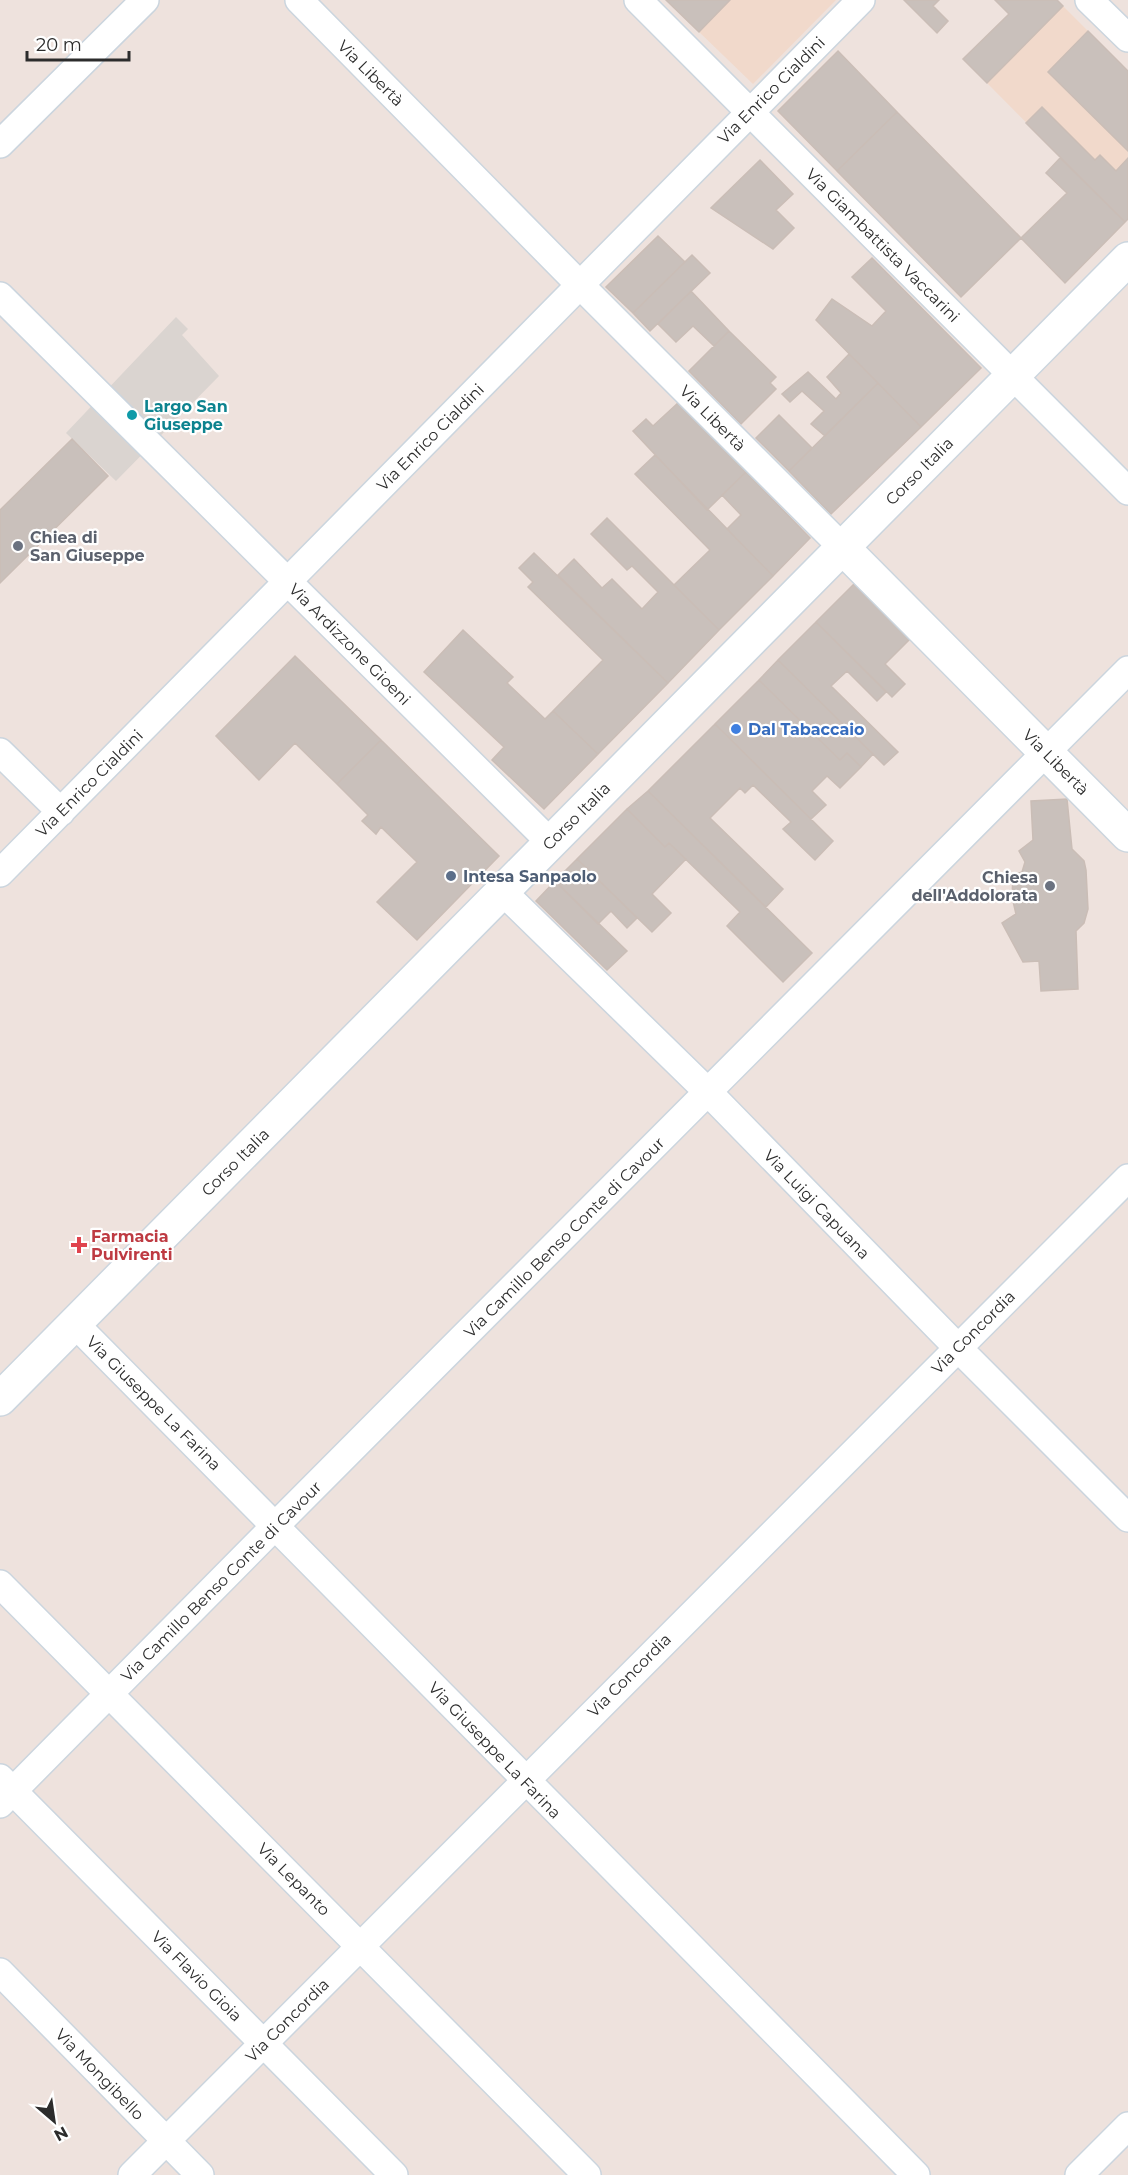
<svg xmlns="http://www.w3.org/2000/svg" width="1128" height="2175" font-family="Montserrat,sans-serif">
	<rect width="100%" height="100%" fill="#eee2dd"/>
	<!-- education -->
	<path fill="#f1d9cb" d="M666 0H836L753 84Z
		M1063 6 1128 71V219L1125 222 987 83Z"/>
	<!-- plaza -->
	<path fill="#dad4d0" d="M176 317 188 329 182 335 219 376 116 481 66 433Z"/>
	<!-- building -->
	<path fill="#c9c0bb" stroke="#cabdb6" stroke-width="1.5" d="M666 0H730L699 32Z
		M904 0H939L933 6 948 21 937 33Z
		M995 0H1057L1063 6 987 83 963 59 1009 14Z
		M1088 31 1128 71V151L1048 72Z
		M838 51 897 112 837 171 778 111Z
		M1042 107 1095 160 1100 155 1116 171 1128 158V219L1125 222 1026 123Z
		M897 112 1021 238 961 297 837 171Z
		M1060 158 1125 222 1065 283 1021 238 1067 193 1046 173Z
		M760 160 793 194 776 210 794 228 773 249 711 208Z
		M658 236 685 262 633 313 606 287Z
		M692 255 710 273 650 331 633 313Z
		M872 258 981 368 921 427 816 320 832 299 872 326 886 311 852 277Z
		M691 291 729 331 714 346 693 326 676 342 658 324Z
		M729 331 776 377 770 383 776 389 741 424 689 371Z
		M849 354 878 383 825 436 811 424 824 411 802 391 790 402 782 394 808 372 836 399 841 393 827 377Z
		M878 383 921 427 831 514 789 471Z
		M679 402 746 472 707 510 633 431 646 419 653 426Z
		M779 415 812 448 789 471 756 438Z
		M72 439 108 476 0 583V510Z
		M655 455 773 576 719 630 674 585 710 550 635 474Z
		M746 472 810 538 773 576 727 529 741 515 722 495Z
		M607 518 719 630 668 683 558 575 574 559 602 588 612 579 642 609 658 592 632 566 627 570 591 534Z
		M534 553 668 683 598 754 553 711 603 660 528 587 533 582 519 568Z
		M856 582 912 637 885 664 905 684 892 697 816 622Z
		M816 622 886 692 877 701 847 671 831 686 898 752 884 765 778 660Z
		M463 630 513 677 507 683 545 719 553 711 598 754 544 809 492 760 504 747 424 672Z
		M295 656 381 740 337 784 295 743 259 780 216 736Z
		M778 660 873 754 861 767 847 753 840 760 759 680Z
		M759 680 840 760 847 753 861 767 840 788 827 776 812 791 826 805 811 819 715 724Z
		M715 724 833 841 815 860 783 829 791 822 753 785 745 793 740 788 710 818 783 889 766 907 648 791Z
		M381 740 499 856 417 940 377 902 417 862 381 827 376 834 362 821 368 815 337 784Z
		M648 791 812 953 783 982 727 926 740 912 669 843 665 847 627 809Z
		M1067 799 1072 849 1084 861 1086 870 1088 909 1084 923 1076 931 1078 989 1041 991 1039 961 1023 962 1002 923 1016 914 1012 897 1013 875 1022 872 1025 862 1019 851 1033 840 1031 801Z
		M627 809 665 847 669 843 686 859 652 894 671 913 652 932 577 859Z
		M577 859 637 918 627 928 611 911 598 924 555 881Z
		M555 881 627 951 607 970 536 901Z"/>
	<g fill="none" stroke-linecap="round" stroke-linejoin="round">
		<!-- street casing -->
		<g stroke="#cbd5de" stroke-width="30">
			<path id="street" d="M299 0 580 285 843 548
				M638 0 1128 491
				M1089 0 1128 38
				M0 144 145 0
				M0 296 550 842
				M0 752 61 812
				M0 873 861 0
				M503 892 708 1092 957 1347 1128 1518
				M75 1324C357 1606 635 1892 916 2175
				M0 1584 587 2175
				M0 1778 394 2175
				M0 1804 276 1525 1128 670
				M0 1972 200 2175
				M132 2175 1128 1178
				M1079 2175 1128 2126"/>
		</g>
		<!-- secondary casing -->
		<g stroke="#cbd5de" stroke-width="36">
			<path id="secondary" d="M843 548 1128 835
				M0 1399 1128 259"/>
		</g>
		<!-- street -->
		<use href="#street" stroke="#fff" stroke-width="27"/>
		<!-- secondary -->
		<use href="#secondary" stroke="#fff" stroke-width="33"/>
	</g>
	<!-- markers -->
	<circle fill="#0f9aa8" stroke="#fff" stroke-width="2" cx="132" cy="415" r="6"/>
	<g fill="#6b7280" stroke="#fff" stroke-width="2">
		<circle cx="18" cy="546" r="6"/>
		<circle cx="1050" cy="886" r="6"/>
	</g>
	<circle fill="#3f7fe0" stroke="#fff" stroke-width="2" cx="736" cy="729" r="6"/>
	<circle fill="#5c6f8a" stroke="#fff" stroke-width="2" cx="451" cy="876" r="6"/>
	<path fill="#e0444e" stroke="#fff" stroke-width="2" d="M76 1236h6v6h6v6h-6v6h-6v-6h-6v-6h6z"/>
	<g text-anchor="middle" stroke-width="4.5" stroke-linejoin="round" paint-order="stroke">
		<!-- street labels -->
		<g font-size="16" fill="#2c2c2c" stroke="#fff">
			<text transform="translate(371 73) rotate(45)" y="6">Via Libertà</text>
			<text transform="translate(771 90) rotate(-45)" y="6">Via Enrico Cialdini</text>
			<text transform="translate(883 245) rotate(45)" y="6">Via Giambattista Vaccarini</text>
			<text transform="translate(713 418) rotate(45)" y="6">Via Libertà</text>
			<text transform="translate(430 437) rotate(-45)" y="6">Via Enrico Cialdini</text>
			<text transform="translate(919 471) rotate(-45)" y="6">Corso Italia</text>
			<text transform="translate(350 644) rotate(45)" y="6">Via Ardizzone Gioeni</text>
			<text transform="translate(1056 762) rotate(45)" y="6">Via Libertà</text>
			<text transform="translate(89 783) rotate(-45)" y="6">Via Enrico Cialdini</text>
			<text transform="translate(576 816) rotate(-45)" y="6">Corso Italia</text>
			<text transform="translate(235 1162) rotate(-45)" y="6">Corso Italia</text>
			<text transform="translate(817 1204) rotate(46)" y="6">Via Luigi Capuana</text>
			<text transform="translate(564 1237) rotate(-45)" y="6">Via Camillo Benso Conte di Cavour</text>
			<text transform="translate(973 1332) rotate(-45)" y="6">Via Concordia</text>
			<text transform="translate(154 1403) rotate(45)" y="6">Via Giuseppe La Farina</text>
			<text transform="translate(221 1581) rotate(-45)" y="6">Via Camillo Benso Conte di Cavour</text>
			<text transform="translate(629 1675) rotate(-45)" y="6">Via Concordia</text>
			<text transform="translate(495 1750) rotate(46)" y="6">Via Giuseppe La Farina</text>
			<text transform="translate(294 1879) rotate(45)" y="6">Via Lepanto</text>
			<text transform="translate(197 1976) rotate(45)" y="6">Via Flavio Gioia</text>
			<text transform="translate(287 2020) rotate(-45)" y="6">Via Concordia</text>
			<text transform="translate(100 2074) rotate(46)" y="6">Via Mongibello</text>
		</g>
		<!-- culture labels -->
		<g font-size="16" font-weight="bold" fill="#0d838f" stroke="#fff" text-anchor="start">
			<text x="144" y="412">Largo San<tspan x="144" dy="18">Giuseppe</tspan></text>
		</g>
		<!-- worship labels -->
		<g font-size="16" font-weight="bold" fill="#5b616d" stroke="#fff" text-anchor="start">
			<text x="30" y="543">Chiea di<tspan x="30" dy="18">San Giuseppe</tspan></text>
			<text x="1038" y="883" text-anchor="end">Chiesa<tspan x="1038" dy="18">dell'Addolorata</tspan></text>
		</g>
		<!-- shop labels -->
		<g font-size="16" font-weight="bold" fill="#366cbe" stroke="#fff" text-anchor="start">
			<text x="748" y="735">Dal Tabaccaio</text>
		</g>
		<!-- service labels -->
		<g font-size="16" font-weight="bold" fill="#4e5e75" stroke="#fff" text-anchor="start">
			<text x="463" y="882">Intesa Sanpaolo</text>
		</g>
		<!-- health labels -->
		<g font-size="16" font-weight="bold" fill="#be3a42" stroke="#fff" text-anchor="start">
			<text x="91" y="1242">Farmacia<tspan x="91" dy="18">Pulvirenti</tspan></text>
		</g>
	</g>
	<!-- north arrow -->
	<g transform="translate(54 2121) rotate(151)" stroke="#ffffff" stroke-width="4.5" paint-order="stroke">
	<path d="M0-4.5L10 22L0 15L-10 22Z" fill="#2c2c2c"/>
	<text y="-9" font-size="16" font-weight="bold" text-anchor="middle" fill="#2c2c2c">N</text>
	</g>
	<!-- scale -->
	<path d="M27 51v9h102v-9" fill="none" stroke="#2c2c2c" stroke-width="3"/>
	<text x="36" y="51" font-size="18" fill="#2c2c2c" stroke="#ffffff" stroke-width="4.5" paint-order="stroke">20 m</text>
</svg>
